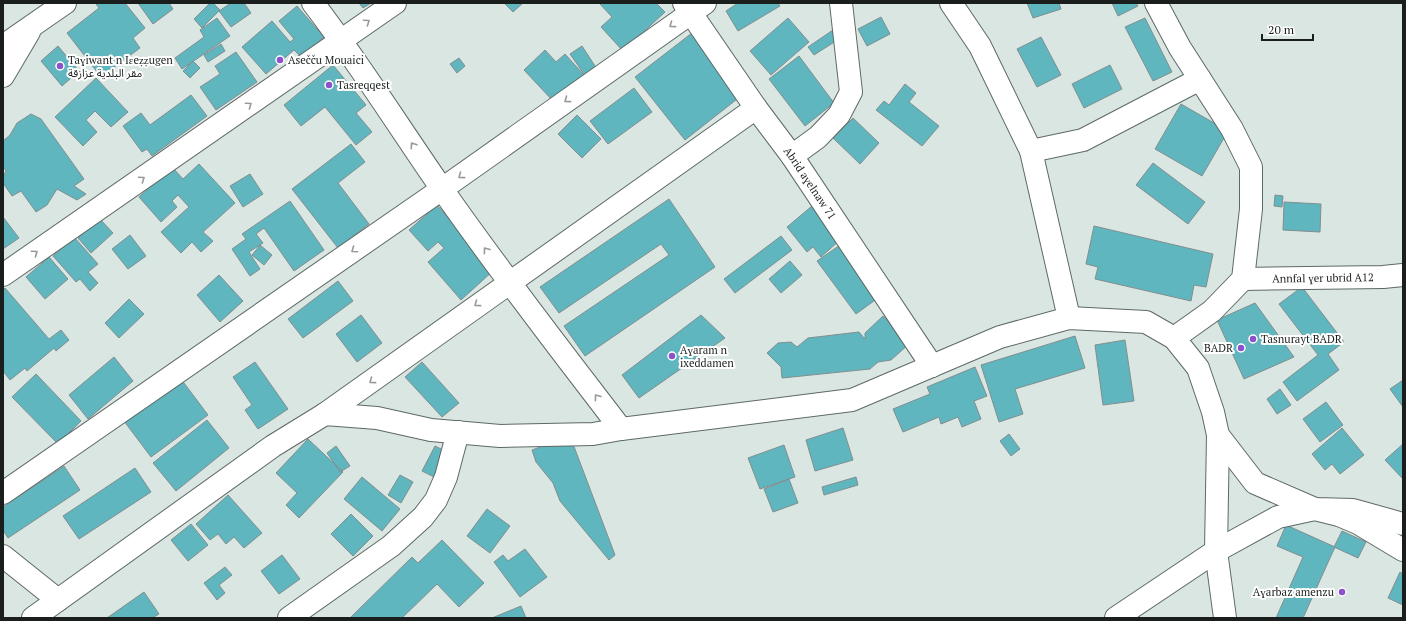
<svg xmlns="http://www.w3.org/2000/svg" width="1406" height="621" font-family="'PT Serif','Noto Sans Arabic',serif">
	<rect width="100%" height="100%" fill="#d9e6e2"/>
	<!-- building -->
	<path fill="#5fb6be" stroke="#828e8f" d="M98 3H125L145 28 133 38 140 48 101 77 67 33 99 8 96 4Z
		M138 3H169L173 9 153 24Z
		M210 3H213L220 10 202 28 194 19Z
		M231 3H244L251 13 231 27 219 11Z
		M359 3H371L363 8Z
		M504 3H523L513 12Z
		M599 3H656L665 12 623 51 601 27 612 17Z
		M738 3H778L780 6 738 31 726 11Z
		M1027 3H1059L1061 9 1033 18Z
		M1112 3H1136L1138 6 1118 16Z
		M297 6 324 37 301 57 294 50 266 74 242 47 272 21 290 42 294 39 279 21Z
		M881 17 890 34 867 46 858 29Z
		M217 18 230 36 182 69 175 58 204 37 200 30Z
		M788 18 809 42 771 75 750 51Z
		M1145 18 1172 72 1153 81 1125 27Z
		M833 30 839 39 814 55 808 47Z
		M692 33 741 96 685 140 635 77Z
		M1041 37 1061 75 1037 87 1017 49Z
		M221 44 225 51 208 62 204 55Z
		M58 46 79 71 62 86 41 61Z
		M582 46 597 69 586 77 570 54Z
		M545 50 556 62 565 54 584 75 554 102 524 70Z
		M236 52 257 82 216 110 200 87 220 74 215 66Z
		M799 56 834 103 805 126 769 79Z
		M459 58 465 66 457 73 450 64Z
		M193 61 200 68 190 78 183 71Z
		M333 65 366 105 356 113 372 132 356 145 325 107 301 126 284 105Z
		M1110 65 1122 89 1084 108 1072 84Z
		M96 78 128 112 111 127 95 111 86 120 97 132 83 146 55 117Z
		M905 84 916 93 909 102 939 126 922 146 876 110 884 101 889 105Z
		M634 88 652 112 608 144 590 121Z
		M191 95 207 116 152 156 147 149 142 152 123 126 141 113 150 125Z
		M1181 104 1228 131 1202 176 1155 149Z
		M31 114 41 119 84 179 74 186 86 194 77 200 57 189 47 205 36 212 21 191 12 196 3 183V177L6 171 3 166V141L10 135 17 123Z
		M577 115 601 139 582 158 558 134Z
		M853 118 879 143 860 164 833 138Z
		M351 144 365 162 338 183 369 224 338 248 292 189Z
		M1153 163 1205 202 1188 224 1136 185Z
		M199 164 235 203 203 232 213 241 201 252 192 242 181 253 161 232 189 207 178 195 172 201 177 207 161 222 139 197 172 167 183 179Z
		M250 174 263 194 243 207 230 186Z
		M1275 195 1283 196 1282 207 1274 206Z
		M669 199 715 267 585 356 564 326 669 255 661 244 559 313 540 287Z
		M290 201 324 250 294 271 264 228 256 234 263 243 249 252 260 269 250 276 232 249 246 239 242 234Z
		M1284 202 1321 204 1320 232 1283 230Z
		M437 205 494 270 461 300 428 262 444 248 438 242 428 251 409 230Z
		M812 206 840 240 821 257 813 247 807 252 787 227Z
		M3 217 19 238 3 249Z
		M99 218 113 233 91 253 78 238Z
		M1094 226 1213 254 1206 287 1194 285 1191 301 1095 279 1098 267 1086 264Z
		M130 235 146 256 128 269 112 249Z
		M781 236 792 250 735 293 724 279Z
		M74 237 98 264 88 272 98 283 90 291 80 279 76 282 53 256Z
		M260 245 272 255 264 265 252 255Z
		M840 245 878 298 856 314 817 261Z
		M49 257 68 279 45 299 26 277Z
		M790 261 802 275 781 293 769 279Z
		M219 275 243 301 220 322 197 295Z
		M338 281 353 301 303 338 288 319Z
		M1302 287 1344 342 1328 354 1339 370 1297 401 1283 382 1318 355 1279 304Z
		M5 288 49 339 61 330 69 340 56 351 54 348 27 371 25 368 10 380 3 371V290Z
		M129 299 144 314 119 338 105 323Z
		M1255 303 1294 357 1244 379 1217 320Z
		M361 315 382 343 357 362 336 334Z
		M701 315 725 338 639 398 622 375Z
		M883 316 909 344 891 360 878 362 870 369 782 378 781 367 767 353 778 343 791 342 797 347 808 338 859 332 865 339V333Z
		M1075 336 1085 368 1015 389 1023 414 999 422 981 365Z
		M1125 340 1134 401 1103 405 1095 345Z
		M114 357 133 381 88 419 69 395Z
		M255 362 288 409 258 429 245 410 252 405 233 377Z
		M422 362 459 403 442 417 405 377Z
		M975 367 987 396 974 401 981 419 962 427 958 417 941 424 939 417 903 432 893 409 930 394 927 387Z
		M36 374 81 421 58 444 12 397Z
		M178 375 208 415 151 457 121 417Z
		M1403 380V407L1390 389Z
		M1280 389 1291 405 1277 414 1267 399Z
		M1326 402 1343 425 1320 442 1303 419Z
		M207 420 229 448 176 491 153 463Z
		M843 428 853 460 815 471 806 440Z
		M1342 428 1364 455 1340 474 1332 464 1325 470 1312 454Z
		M1009 434 1020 449 1011 456 1000 441Z
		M570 436 615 555 609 560 560 501 553 483 536 462 532 450Z
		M308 439 343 472 299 518 286 505 297 493 276 473Z
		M1403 444V479L1385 460Z
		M784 445 795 477 760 489 748 458Z
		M336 446 350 466 340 472 327 453Z
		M435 446 447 452 434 477 422 471Z
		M64 466 80 490 8 538 3 530V507Z
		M135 468 151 492 79 539 63 516Z
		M400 475 413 482 401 503 388 495Z
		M362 477 400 509 382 531 344 499Z
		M856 477 858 485 824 495 822 487Z
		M789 479 798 503 773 512 764 489Z
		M228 495 262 533 244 548 234 537 226 544 218 534 210 540 196 524Z
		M487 509 510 526 490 553 467 536Z
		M351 514 373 536 353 556 331 534Z
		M191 524 208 545 188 561 171 540Z
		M1286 525 1335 547 1303 618H1276L1303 557 1277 546Z
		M1342 531 1366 542 1358 558 1334 547Z
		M442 540 484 583 459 607 437 584 402 618H350L412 557 418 563Z
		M525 549 547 577 520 597 494 562 503 555 508 561Z
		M282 555 300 579 279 594 261 571Z
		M225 567 232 575 219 585 225 593 217 600 204 583Z
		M1400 572 1403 574V605L1388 598Z
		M144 592 159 614 152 618H107Z
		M521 606 526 618H492Z"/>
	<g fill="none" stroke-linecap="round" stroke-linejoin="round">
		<!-- minor casing -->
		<g stroke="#5e6966" stroke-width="24">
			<g id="minor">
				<path d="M313 3C359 63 399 127 442 189 499 271 560 349 621 429"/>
				<path d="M951 3 980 46 1031 151 1069 318"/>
				<path d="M1156 3 1180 48 1232 129 1251 167V209L1243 279 1212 311 1174 338"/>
				<path d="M3 46 65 3"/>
				<path d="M3 76 29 32"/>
				<path d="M1031 151 1083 140 1200 79"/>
				<path d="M792 156 818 137 839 115 851 92 841 3"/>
				<path d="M3 275 395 3"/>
				<path id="s1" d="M1243 279 1383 277 1403 275"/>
				<path d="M325 414 756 108"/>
				<path d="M1218 435 1255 483 1315 509 1353 510 1403 524"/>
				<path d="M3 493 442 189 705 3"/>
				<path d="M1216 551 1278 517 1315 509 1339 515 1358 523 1403 550"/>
				<path d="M289 618 391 546 423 517 436 500 446 477 458 432"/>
			</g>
		</g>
		<!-- major casing -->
		<g stroke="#5e6966" stroke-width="24">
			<g id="major">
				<path id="s2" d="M684 3 756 108 792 156 932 366"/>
				<path d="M3 556 58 600"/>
				<path d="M33 618 273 446 325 414 377 418 431 430 500 436 593 434 621 429 852 400 1000 337 1069 318 1146 322 1174 338 1198 368 1213 412 1218 435 1216 551 1225 618"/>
				<path d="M1116 618 1216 551"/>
			</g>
		</g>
		<!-- minor -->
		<use href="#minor" stroke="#fff" stroke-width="22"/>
		<!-- major -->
		<use href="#major" stroke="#fff" stroke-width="22"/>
	</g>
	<!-- one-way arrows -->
	<defs><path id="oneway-chevron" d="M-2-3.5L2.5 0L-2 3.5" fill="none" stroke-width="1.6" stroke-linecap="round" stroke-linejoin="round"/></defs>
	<g stroke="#989a99">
		<use href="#oneway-chevron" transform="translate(367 22) rotate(-35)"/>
		<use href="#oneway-chevron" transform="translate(672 25) rotate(144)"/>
		<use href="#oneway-chevron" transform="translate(567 100) rotate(144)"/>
		<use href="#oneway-chevron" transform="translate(249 105) rotate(-35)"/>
		<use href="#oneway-chevron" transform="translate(413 145) rotate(-124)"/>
		<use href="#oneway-chevron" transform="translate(461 176) rotate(144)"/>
		<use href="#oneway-chevron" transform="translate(142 179) rotate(-35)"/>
		<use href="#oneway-chevron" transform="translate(354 250) rotate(145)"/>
		<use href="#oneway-chevron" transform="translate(486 250) rotate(-126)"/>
		<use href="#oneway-chevron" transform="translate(35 253) rotate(-35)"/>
		<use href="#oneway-chevron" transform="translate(477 304) rotate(144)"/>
		<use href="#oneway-chevron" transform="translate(372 381) rotate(144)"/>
		<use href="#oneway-chevron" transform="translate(597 397) rotate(-127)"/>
	</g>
	<!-- markers -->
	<g fill="#8b52ca" stroke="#fff" stroke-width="1.5">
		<circle cx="280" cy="60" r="4"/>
		<circle cx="60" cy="66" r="4"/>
		<circle cx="329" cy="85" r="4"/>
		<circle cx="1253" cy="339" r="4"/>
		<circle cx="1241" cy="348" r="4"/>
		<circle cx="672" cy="356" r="4"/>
		<circle cx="1342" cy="592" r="4"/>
	</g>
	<g text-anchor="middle" stroke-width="4" stroke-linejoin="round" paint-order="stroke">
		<!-- poi labels -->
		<g font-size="11" fill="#1a1f1d" stroke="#fff" text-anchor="start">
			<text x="68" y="64">Taɣiwant n Iɛeẓẓugen<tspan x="68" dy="13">مقر البلدية عزازقة</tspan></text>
			<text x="288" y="64">Asečču Mouaici</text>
			<text x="337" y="89">Tasreqqest</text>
			<text x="1261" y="343">Tasnurayt BADR</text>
			<text x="1233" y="352" text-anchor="end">BADR</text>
			<text x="680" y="354">Aɣaram n<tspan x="680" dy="13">ixeddamen</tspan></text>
			<text x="1334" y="596" text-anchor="end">Aɣarbaz amenzu</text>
		</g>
		<!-- street labels -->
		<g font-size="11" fill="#1a1f1d" stroke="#fff">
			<text dy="4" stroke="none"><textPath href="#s2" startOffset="220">Abrid aɣelnaw 71</textPath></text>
			<text dy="4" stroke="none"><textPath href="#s1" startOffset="80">Annfal ɣer ubrid A12</textPath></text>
		</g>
	</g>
	<!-- border -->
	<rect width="1406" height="621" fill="none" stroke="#1a1f1d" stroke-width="8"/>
	<!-- scale -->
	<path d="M1262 34v6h51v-6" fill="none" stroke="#1a1f1d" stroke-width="2"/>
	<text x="1268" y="34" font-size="12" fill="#1a1f1d" stroke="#ffffff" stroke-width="3" paint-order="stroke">20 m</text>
</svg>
